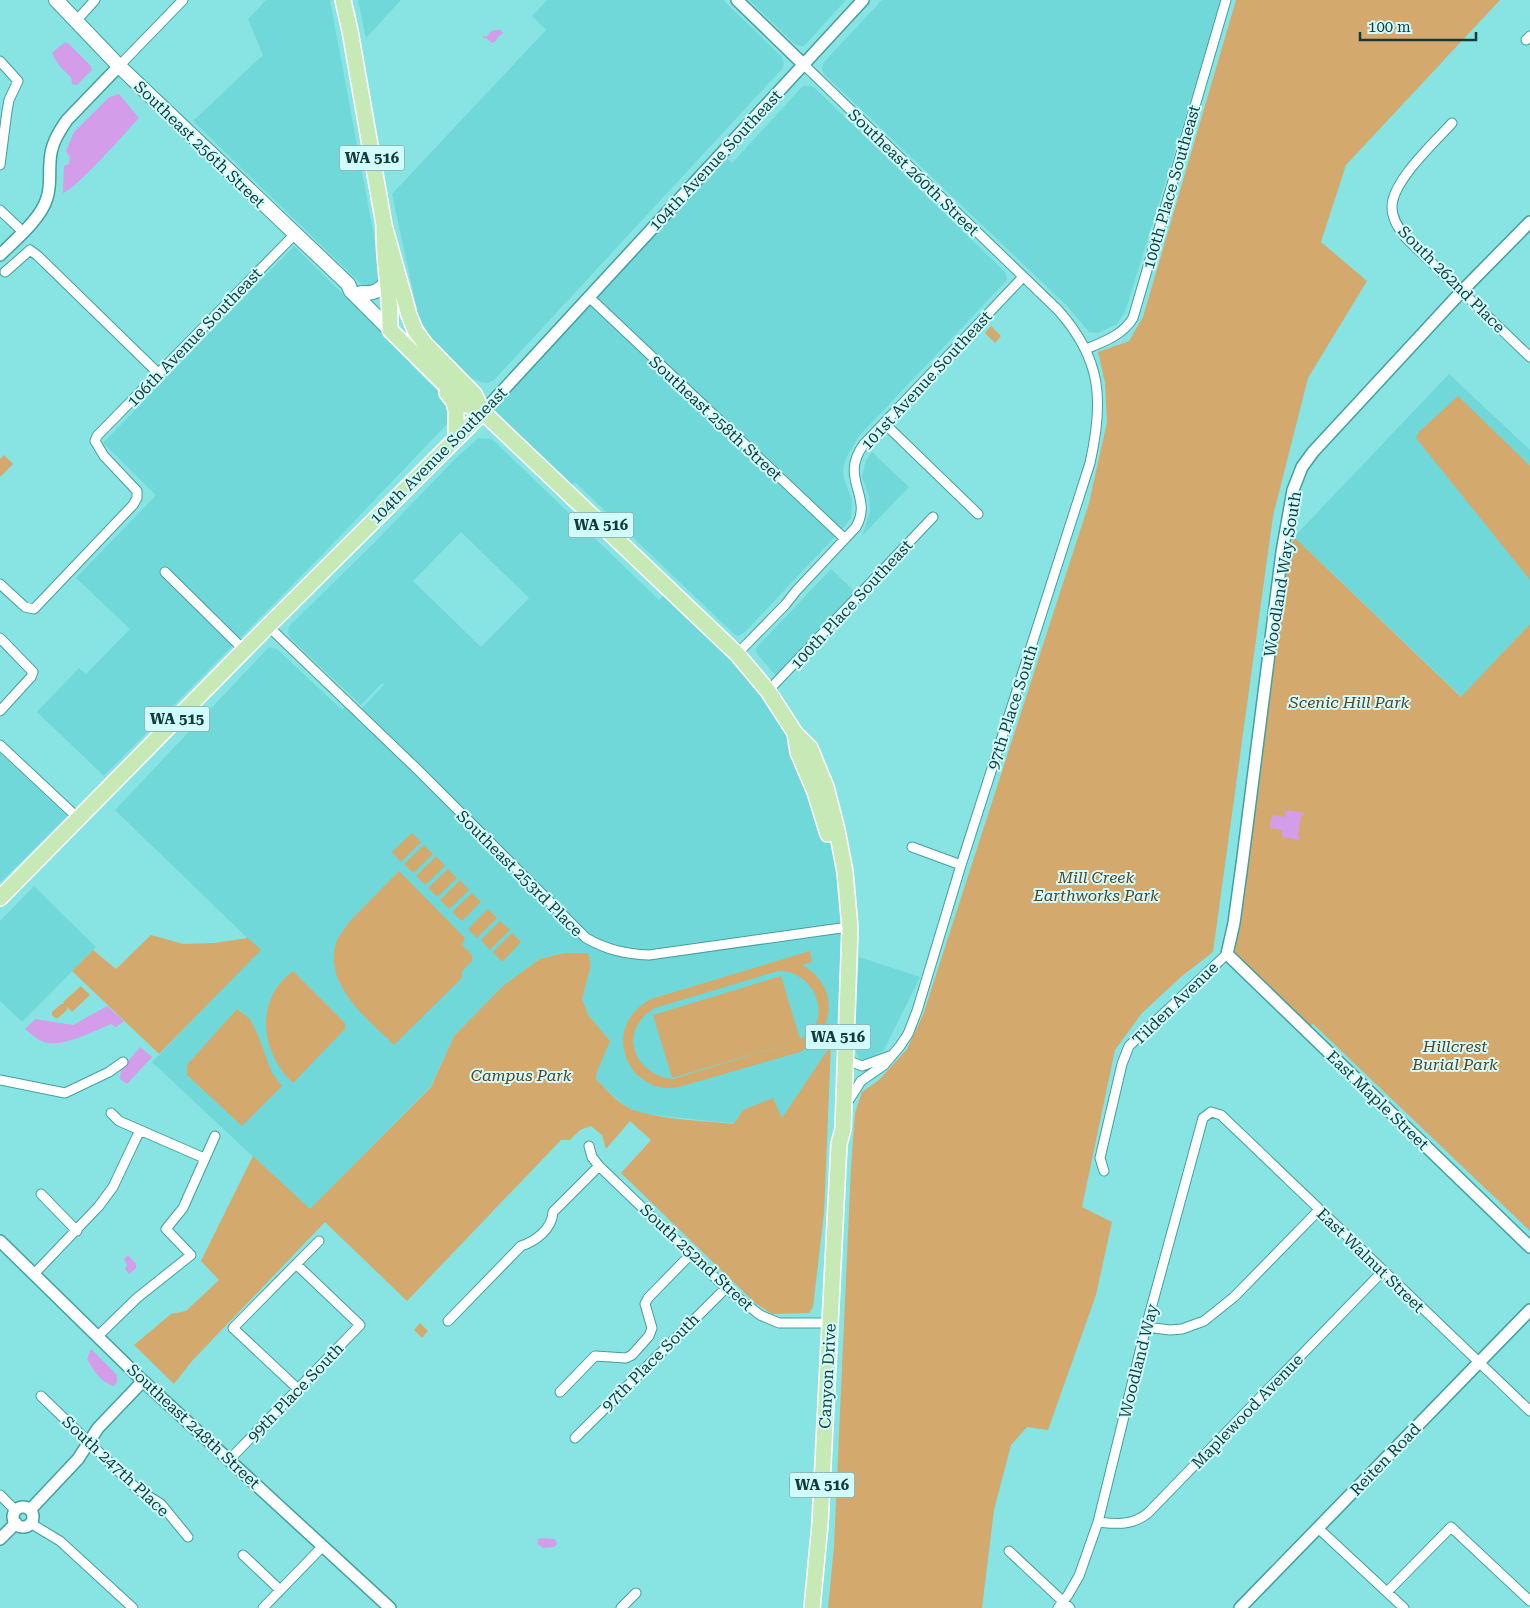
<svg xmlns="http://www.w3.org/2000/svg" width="1530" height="1608" font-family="'Roboto Serif',serif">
	<rect width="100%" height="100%" fill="#88e4e3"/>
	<!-- built -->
	<path fill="#70d8d8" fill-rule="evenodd" d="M266 0H330L381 274 380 280 374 285 366 286 361 284 193 121 263 55 248 19Z
		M358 0H401L366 38Z
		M547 0H723L782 57 784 64 782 69 494 380 488 383 481 382 470 378 433 341 419 319 392 194 546 30 532 16Z
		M749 0H846L804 46H801L795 44Z
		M882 0H1222L1125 312 1117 324 1098 333 1089 332 1067 306 824 74 822 69 824 62Z
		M803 86H811L816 89 1005 272 1007 278 1006 281 859 436 846 458 843 470 844 479 852 500 851 518 846 525 745 632 739 636 735 635 575 482 566 491 483 412 721 153 732 163Z
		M294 246 401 351 414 368 446 399 450 405 449 422 322 555 104 776 37 712 79 668 86 674 130 629 76 578 156 495 103 443Z
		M1449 374 1530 450V624L1462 697 1294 537Z
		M478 438 492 439 659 600 669 590 737 654 812 762 841 873 844 1024 810 1079 776 1128 644 1114 628 1108 611 1094 596 1079 597 1072 609 1041 589 1016 582 999 591 965 588 953H564L540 959 503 986 454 1036 431 1086 310 1210 152 1062 260 950 115 810 269 647 277 649 342 710 349 704 358 712 384 685 382 683 361 705 290 638 288 633 289 626 374 543 454 460ZM461 532 529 598 481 647 413 581Z
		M872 452 909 487 862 536 870 512 869 496 862 477 866 460Z
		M831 569 856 593 777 677 757 654 756 648Z
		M0 753 67 816 0 883Z
		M34 886 96 947 22 1022 0 1001V921Z
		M859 957 920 977 887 1044 882 1052 866 1060 860 1059 857 1055 854 1045Z"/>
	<!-- green -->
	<path fill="#d3a96e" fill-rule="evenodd" d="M1236 0H1500L1346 165 1321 242 1367 281 1308 378 1273 516 1213 952 1182 976 1142 1013 1115 1050 1082 1207 1112 1222 1096 1295 1048 1430 1027 1427 1011 1445 994 1510 982 1608H828L834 1546 851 1167 855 1113 862 1092 879 1080 907 1049 923 1015 1089 503 1107 422 1105 383 1098 352 1129 341 1143 317Z
		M991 326 1001 336 995 343 985 333Z
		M1458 396 1530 466V580L1416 438 1419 432Z
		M4 455 13 464 0 477V459Z
		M1294 537 1461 697 1530 624V1231L1313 1024 1306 1030 1227 954 1237 931 1287 557Z
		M412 833 421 842 401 862 392 852Z
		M424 845 433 854 413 873 404 864Z
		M436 856 445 866 425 885 416 876Z
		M448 869 457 878 437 897 428 888Z
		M399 871 465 938 462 945 472 955V961L462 971V978L394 1045C369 1020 326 987 335 947 337 937 345 929 350 921Z
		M460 880 469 890 449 909 440 900Z
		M472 893 481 902 462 921 452 912Z
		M488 909 497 918 477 938 468 929Z
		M500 921 510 930 490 950 481 940Z
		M512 933 521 942 502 962 493 952Z
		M151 935 183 944 214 943 248 938 261 950 159 1054 72 971 93 950 116 969Z
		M810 951 812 962 802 965C840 986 836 1031 800 1052L679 1087C673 1088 666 1089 659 1087 651 1086 642 1079 636 1074 614 1048 621 1015 651 999ZM778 971C817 970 835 1024 800 1039L781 976 653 1015 672 1078 798 1041 673 1079C645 1077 621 1047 640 1021 644 1015 649 1012 655 1008Z
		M564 953H588L591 965 582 999 589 1016 610 1041 597 1072 596 1079C606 1089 615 1100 627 1107 647 1119 709 1121 734 1124L743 1110 773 1098 782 1118 831 1045 824 1213 813 1307 809 1313 772 1314 755 1303 621 1173 651 1140 630 1121 606 1149 602 1135 591 1126 580 1130 570 1140H561L407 1301 325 1222 192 1361 174 1384 134 1345 171 1314 186 1311 219 1280 201 1261 253 1156 310 1209 431 1087 454 1036 503 986 526 969 540 959Z
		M293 971 345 1023V1029L293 1083C260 1052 254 1000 293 971Z
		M81 986 90 995 72 1012 67 1007V1010L58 1018H55L52 1015V1012L61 1004H64L63 1002Z
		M237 1009 250 1019 258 1035 272 1073 282 1086 242 1126 187 1075V1065Z
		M420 1323 428 1331 422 1338 414 1330Z"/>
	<!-- water -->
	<path fill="#d39dea" d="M494 30H501L503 33 498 37 496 41 492 43 486 38H483V36L487 37 490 32Z
		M65 42 69 44 91 66 92 70 77 85 72 84 71 77C63 70 56 63 52 53Z
		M119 94 139 118C127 131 74 191 63 193L64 166 69 164 70 158 66 151 74 132 109 97Z
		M1286 810 1304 813 1303 816H1301L1298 836 1300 837V840L1282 837V830L1270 828 1272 815 1285 817Z
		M107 1006 124 1021 116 1027 111 1024C94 1031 63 1048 44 1042 37 1040 30 1033 25 1029L35 1019 73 1025Z
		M140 1047 152 1057 127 1084 120 1079 121 1070Z
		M128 1255 136 1264V1268L129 1274 125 1269 127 1265 124 1259Z
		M91 1349 117 1375V1382L114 1386C100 1382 94 1371 87 1359Z
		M540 1538 555 1539 557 1544 554 1547 543 1548 538 1544 537 1540Z"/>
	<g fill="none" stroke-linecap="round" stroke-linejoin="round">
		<!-- minor casing -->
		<g stroke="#42a0a0" stroke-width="11">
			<path id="minor" d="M76 21 95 0
				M1526 40 1530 36
				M0 61 18 81 9 100 7 111 0 165
				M803 64 1058 310C1102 359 1104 401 1090 463L961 865 917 1011 908 1034 900 1046 884 1065 861 1081 847 1103
				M119 66 183 0
				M1452 123C1435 142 1392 181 1392 207 1392 219 1399 229 1406 238L1530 357
				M0 210 23 232
				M5 272 30 250 38 256 158 373
				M589 297 845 539
				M1086 349C1103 342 1123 335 1133 318L1226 0
				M884 423 978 514
				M165 572 244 650
				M0 584 25 607 34 609 133 505 137 498V491L104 456 95 441 97 436 295 234
				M268 626 418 770 586 938C607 950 626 954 649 955L841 928
				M0 638 33 672 31 677 0 711
				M737 654 785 605 796 591 856 527C874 496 838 479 864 444L1023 277
				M768 691 933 517
				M0 745 79 819
				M912 847 961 865
				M845 1055 852 1062 862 1066 890 1056
				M0 1080 65 1093 109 1072 123 1062
				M111 1113 119 1121 204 1158
				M589 1146 592 1157 599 1166 726 1288 760 1315 779 1323H829
				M1104 1171 1100 1158 1122 1064 1129 1046 1227 954
				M41 1194 77 1231
				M34 1274 99 1206 113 1187 140 1130
				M448 1321 521 1246C536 1241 552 1229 553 1212L599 1166
				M1146 1327 1170 1330 1182 1329 1204 1321 1234 1297 1319 1210
				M98 1336 137 1298 191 1255 166 1229 183 1208 215 1136
				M298 1389 233 1328 319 1241
				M560 1392 595 1356 626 1358 632 1355 649 1336 652 1328 645 1304 648 1298 691 1254
				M41 1396 137 1489 161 1504 188 1537
				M575 1438 726 1288
				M230 1459 360 1325 296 1264
				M0 1495 15 1510
				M1098 1522C1117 1524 1132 1526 1148 1513L1383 1271
				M30 1523 60 1541 133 1608
				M1318 1528 1404 1608
				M1009 1551 1070 1608
				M243 1555 280 1590
				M1387 1592 1451 1527 1530 1601
				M263 1608 323 1546
				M621 1608 636 1593
				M1058 1608 1068 1595 1079 1576 1098 1522 1146 1327 1203 1118 1211 1112 1221 1115 1530 1411"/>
		</g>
		<!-- tertiary casing -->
		<g stroke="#42a0a0" stroke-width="14">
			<path id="tertiary" d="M737 0 803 64
				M1530 222 1462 291 1313 452 1302 467 1293 490 1290 507 1282 552 1243 857 1234 923 1227 954 1530 1247
				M0 255C15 240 41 219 47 198 51 186 49 175 50 163 50 146 58 133 67 120L119 66
				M483 412 863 0
				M0 1241 143 1381 390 1608
				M13 1517a10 10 0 1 1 20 0a10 10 0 1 1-20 0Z
				M30 1510 78 1459 98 1428 143 1381
				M0 1539 16 1523
				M1240 1608 1530 1310"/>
		</g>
		<!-- secondary casing -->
		<g stroke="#42a0a0" stroke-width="16">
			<path id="secondary" d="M56 0 119 66 348 284 351 291 390 330
				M361 293C373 294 381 291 387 280"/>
		</g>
		<!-- primary casing -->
		<g stroke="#fff" stroke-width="18">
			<path id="primary" d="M343 0 350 31 384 225 409 315 415 330 425 344 474 394 483 412
				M384 225C383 260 391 294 390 330L465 404 483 412 737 654 768 691 795 733 810 748 826 787 837 830 845 872 850 928 843 1129 839 1144 820 1524 812 1608
				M447 393 454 402 456 410V438
				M795 733 798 752 815 792 828 834
				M0 898 268 626 483 412"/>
		</g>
		<!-- minor -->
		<use href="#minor" stroke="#fff" stroke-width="9"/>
		<!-- tertiary -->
		<use href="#tertiary" stroke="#fff" stroke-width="11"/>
		<!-- secondary -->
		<use href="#secondary" stroke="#fff" stroke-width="14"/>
		<!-- primary -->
		<use href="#primary" stroke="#c7e9b6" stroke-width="15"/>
	</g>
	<g text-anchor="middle" stroke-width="4" stroke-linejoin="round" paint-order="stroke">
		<!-- shield labels -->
		<g fill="#d1fcfb" stroke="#4c7575" stroke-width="1">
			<rect x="339.5" y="145.5" width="65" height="25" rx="4"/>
			<rect x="568.5" y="512.5" width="65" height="25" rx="4"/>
			<rect x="144.5" y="706.5" width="65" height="25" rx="4"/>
			<rect x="805.5" y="1024.5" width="65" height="25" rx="4"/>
			<rect x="789.5" y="1472.5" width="65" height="25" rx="4"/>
		</g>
		<g font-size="15" font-weight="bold" fill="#133b3b">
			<text x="372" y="163">WA 516</text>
			<text x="601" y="530">WA 516</text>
			<text x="177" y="724">WA 515</text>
			<text x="838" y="1042">WA 516</text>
			<text x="822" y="1490">WA 516</text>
		</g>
		<!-- street labels -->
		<g font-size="16" fill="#133b3b" stroke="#d1fcfb">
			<text transform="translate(200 144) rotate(44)" y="6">Southeast 256th Street</text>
			<text transform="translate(715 160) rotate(-47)" y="6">104th Avenue Southeast</text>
			<text transform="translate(914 172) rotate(44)" y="6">Southeast 260th Street</text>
			<text transform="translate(1171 187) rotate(-74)" y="6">100th Place Southeast</text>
			<text transform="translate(1452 279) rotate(45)" y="6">South 262nd Place</text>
			<text transform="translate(194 337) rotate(-46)" y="6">106th Avenue Southeast</text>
			<text transform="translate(926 380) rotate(-47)" y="6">101st Avenue Southeast</text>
			<text transform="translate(716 418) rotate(43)" y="6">Southeast 258th Street</text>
			<text transform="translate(438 455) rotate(-45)" y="6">104th Avenue Southeast</text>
			<text transform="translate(1282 574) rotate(-81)" y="6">Woodland Way South</text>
			<text transform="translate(851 604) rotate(-47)" y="6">100th Place Southeast</text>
			<text transform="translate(1012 707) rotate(-72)" y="6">97th Place South</text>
			<text transform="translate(520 873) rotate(45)" y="6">Southeast 253rd Place</text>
			<text transform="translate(1175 1003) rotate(-44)" y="6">Tilden Avenue</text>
			<text transform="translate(1378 1100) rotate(44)" y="6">East Maple Street</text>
			<text transform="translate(697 1257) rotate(43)" y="6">South 252nd Street</text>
			<text transform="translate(1371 1260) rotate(44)" y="6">East Walnut Street</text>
			<text transform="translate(1138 1361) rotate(-76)" y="6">Woodland Way</text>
			<text transform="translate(650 1362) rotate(-45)" y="6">97th Place South</text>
			<text transform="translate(827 1376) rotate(-87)" y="6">Canyon Drive</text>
			<text transform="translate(295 1392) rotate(-46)" y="6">99th Place South</text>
			<text transform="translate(1247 1411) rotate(-46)" y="6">Maplewood Avenue</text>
			<text transform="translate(194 1426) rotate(43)" y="6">Southeast 248th Street</text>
			<text transform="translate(1385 1459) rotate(-46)" y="6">Reiten Road</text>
			<text transform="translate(116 1466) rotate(43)" y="6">South 247th Place</text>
		</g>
		<!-- park labels -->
		<g font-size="16" font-style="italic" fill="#5b4320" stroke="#d1fcfb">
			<text x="1349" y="708">Scenic Hill Park</text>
			<text x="1096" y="883">Mill Creek<tspan x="1096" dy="18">Earthworks Park</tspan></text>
			<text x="1455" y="1052">Hillcrest<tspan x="1455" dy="18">Burial Park</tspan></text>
			<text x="521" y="1081">Campus Park</text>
		</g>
	</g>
	<!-- scale -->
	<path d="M1360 32v8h116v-8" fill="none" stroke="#133b3b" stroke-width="2.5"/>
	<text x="1368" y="32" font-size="15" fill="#133b3b" stroke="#d1fcfb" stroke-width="4" paint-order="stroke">100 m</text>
</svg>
